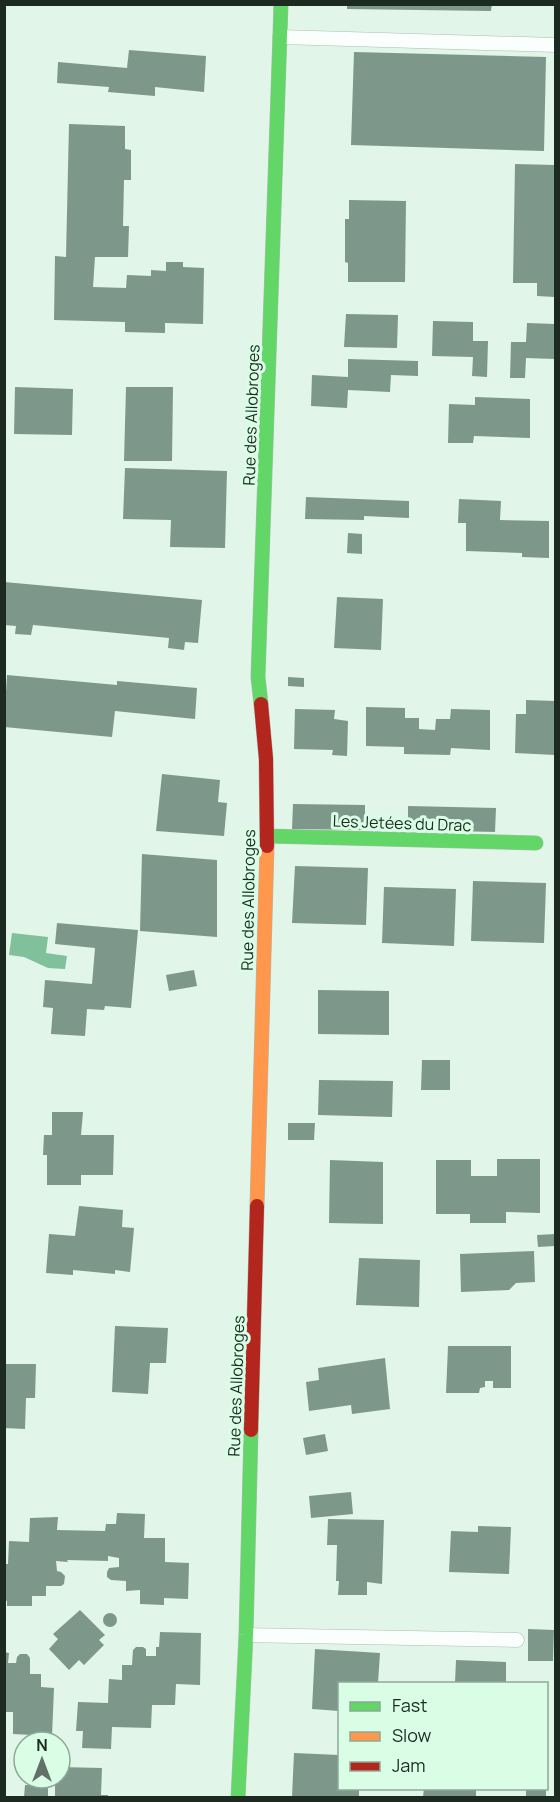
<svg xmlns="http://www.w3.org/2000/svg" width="560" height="1802" font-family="Manrope,sans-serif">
	<rect width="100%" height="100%" fill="#e1f5e8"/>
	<!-- water -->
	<path fill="#80c09b" d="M12 933 48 937 46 953 67 956 65 969 48 968 24 957 9 955Z"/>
	<!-- building -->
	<path fill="#7d988a" d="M347 4H492L491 11 347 9Z
		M129 50 206 56 204 92 155 87V96L108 92 109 87 57 83 58 62 127 68Z
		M354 52 546 57 544 151 351 145Z
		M69 124 125 126V149L131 150V180H124L123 226H129L128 257H95L93 287 126 288 127 275 151 276V270L166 271V262H183V267L204 268 203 324 165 323V333L125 332V322L54 320 55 256 66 257Z
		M515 164 555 165V297L537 296V283H513Z
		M349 200 406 201 405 282H348V263L345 262V219H349Z
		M346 314 398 315 397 348 344 347Z
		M433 321 473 322V341H488L487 377 472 376 473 357 432 356Z
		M527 323 555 324V359L526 358 525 378H510L511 342H526Z
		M348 359 418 361V376L391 375 390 392 348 390 347 408 311 406 312 375 348 377Z
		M15 387 73 389 72 435 14 434Z
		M126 387H173L172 461H124Z
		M475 397 530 399V438L474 436 473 443H448L449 404 475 405Z
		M125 468 227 471 225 548 170 547 171 520 123 519Z
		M306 497 409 501V518L364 516V520L305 519Z
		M459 499 501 501 500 520 549 521V558L522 557V553L466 551V523H458Z
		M348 533 362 534V554L347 553Z
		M4 582 202 600 198 643 185 642 184 650 168 648 169 638 33 625 31 635 15 634 16 626 4 625Z
		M337 597 383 599 381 650 334 648Z
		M7 675 117 685V681L197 688 195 719 115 711 112 737 4 727Z
		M288 677 304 678V687L288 686Z
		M526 700 555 701V755L515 753 516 714H526Z
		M366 707 405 708V718H419V729L435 730 436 719H450L451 709 490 710V750L451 748 450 755 404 754V747L366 746Z
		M295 709 335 710 334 719 348 721 347 756 332 755 333 750 294 749Z
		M162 774 220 780 218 802 227 803 224 836 156 831Z
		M293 804 365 805V830L292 829Z
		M408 806 496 808 495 832 408 830Z
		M142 854 217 860V937L140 931Z
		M295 866 368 868 366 925 292 923Z
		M473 881 546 883 544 943 471 941Z
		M384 887 456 889 454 946 382 943Z
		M57 923 138 930 131 1008 105 1006 104 1010 87 1009 85 1036 51 1034 53 1008 43 1007 45 980 92 984 95 948 55 944Z
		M194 970 197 986 169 991 166 975Z
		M318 990 389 991V1035L318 1034Z
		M422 1060H450V1090H421Z
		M319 1080 393 1081 392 1117 318 1115Z
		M52 1112H83L81 1135H114L113 1175H81V1185H47V1155H43L44 1135H52Z
		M288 1123H315L314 1140H288Z
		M497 1159H540V1213L506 1212V1223H470V1214H436V1160H471V1176H497Z
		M330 1160 383 1162V1224L329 1223Z
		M79 1206 123 1210 122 1227 134 1228 130 1272 115 1270V1274L73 1270V1275L46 1273 49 1234 75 1236Z
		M555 1234V1246L538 1247 537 1235Z
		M534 1251 535 1282 516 1283 509 1290 461 1292 460 1254Z
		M359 1258 420 1260 419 1307 356 1305Z
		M115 1326 168 1328 166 1363H150L148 1394 112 1392Z
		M448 1346H511V1388H493V1381H485V1387L480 1388 479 1393H446Z
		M385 1358 390 1409 352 1414 351 1405 309 1411 306 1382 319 1380 318 1368Z
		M4 1364H36L35 1398H26L25 1429 4 1428Z
		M325 1434 328 1451 306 1455 303 1438Z
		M351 1492 353 1514 311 1518 309 1496Z
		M117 1513 145 1514 144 1538H165V1562L189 1563 188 1599 164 1598V1605L140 1604V1590L126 1591V1581L111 1580 107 1577V1572L109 1568 119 1567V1558L108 1556V1561L67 1560 68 1562 56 1561 57 1571 61 1572 65 1576 64 1584 61 1586H46V1596H32V1606H7V1601L4 1600V1564H8L9 1541 29 1542 30 1518 58 1517 57 1530 105 1531 106 1524H116Z
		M328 1519 384 1520 382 1584 367 1582V1595H338L339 1581H336L337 1545H327Z
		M478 1526 511 1527 509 1574 449 1572 451 1531 478 1532Z
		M80 1610 105 1635 99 1640 104 1645 84 1665 79 1660 69 1670 49 1649 58 1639 53 1634Z
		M103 1620a7 7 0 1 1 14 0a7 7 0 1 1-14 0Z
		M528 1629 554 1630 553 1661H528Z
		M160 1632 201 1633 200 1685 176 1684 175 1705H152L151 1728 112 1727 111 1749 82 1748 83 1731H76L78 1702 108 1703 109 1679 122 1680V1665H132L133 1650 136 1647H143L146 1649V1656H156V1647H159Z
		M315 1649 380 1653 378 1683H339V1711L312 1709Z
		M4 1652 9 1653 8 1663H16L17 1657 20 1654H27L30 1658V1674H41V1687L54 1688 52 1736 13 1734V1712H4Z
		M456 1660 506 1662V1683H455Z
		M294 1753 339 1755V1788L359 1790V1797H292Z
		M60 1767 102 1768 101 1795H108V1797H55V1778H60Z
		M25 1785 48 1786V1797H24Z
		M424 1788H476V1796L423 1797Z
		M526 1788H546V1797H526Z"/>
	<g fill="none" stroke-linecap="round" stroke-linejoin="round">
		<!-- lane casing -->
		<g stroke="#adbcb3" stroke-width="15">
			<path id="lane" d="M280 37 556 45
				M246 1635 517 1640"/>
		</g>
		<!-- fast casing -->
		<g stroke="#adbcb3" stroke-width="15">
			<path id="fast" d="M261 704 258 677 281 4
				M267 836 536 843
				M238 1798 246 1635 251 1430"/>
		</g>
		<!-- slow casing -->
		<g stroke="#adbcb3" stroke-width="15">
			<path id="slow" d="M257 1206 267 846"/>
		</g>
		<!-- jam casing -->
		<g stroke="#adbcb3" stroke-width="15">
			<path id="jam" d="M261 704 266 759 267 846
				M251 1430 257 1206"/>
		</g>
		<!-- lane -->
		<use href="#lane" stroke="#fafefc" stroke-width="14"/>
		<!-- fast -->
		<use href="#fast" stroke="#63d668" stroke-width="14"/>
		<!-- slow -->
		<use href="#slow" stroke="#ff974d" stroke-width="14"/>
		<!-- jam -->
		<use href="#jam" stroke="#b3261e" stroke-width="14"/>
	</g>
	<g text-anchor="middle" stroke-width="6" stroke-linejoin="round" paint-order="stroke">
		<!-- street labels -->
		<g font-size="16" fill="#1c2a21" stroke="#d9fde5">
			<text transform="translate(251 415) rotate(-88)" y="6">Rue des Allobroges</text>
			<text transform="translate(402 823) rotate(2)" y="6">Les Jetées du Drac</text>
			<text transform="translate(248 900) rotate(-89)" y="6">Rue des Allobroges</text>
			<text transform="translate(236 1386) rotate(-88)" y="6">Rue des Allobroges</text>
		</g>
	</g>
	<!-- border -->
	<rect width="560" height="1802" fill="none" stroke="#1c2a21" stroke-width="12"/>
	<!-- legend -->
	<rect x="338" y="1682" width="210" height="108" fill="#d9fde5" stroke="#8da997" stroke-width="1.5"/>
	<rect x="350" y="1702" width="30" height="9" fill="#63d668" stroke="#8da997" stroke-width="1.5"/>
	<text x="392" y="1712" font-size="18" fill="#1c2a21">Fast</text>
	<rect x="350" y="1732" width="30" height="9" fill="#ff974d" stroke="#8da997" stroke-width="1.5"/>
	<text x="392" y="1742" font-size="18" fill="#1c2a21">Slow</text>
	<rect x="350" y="1762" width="30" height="9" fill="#b3261e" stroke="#8da997" stroke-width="1.5"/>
	<text x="392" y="1772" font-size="18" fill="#1c2a21">Jam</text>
	<!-- north arrow -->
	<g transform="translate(42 1760)"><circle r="28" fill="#d9fde5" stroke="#8da997" stroke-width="1.5"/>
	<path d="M0-4.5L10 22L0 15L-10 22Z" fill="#617167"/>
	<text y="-9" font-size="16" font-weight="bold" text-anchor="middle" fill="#1c2a21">N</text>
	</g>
</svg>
